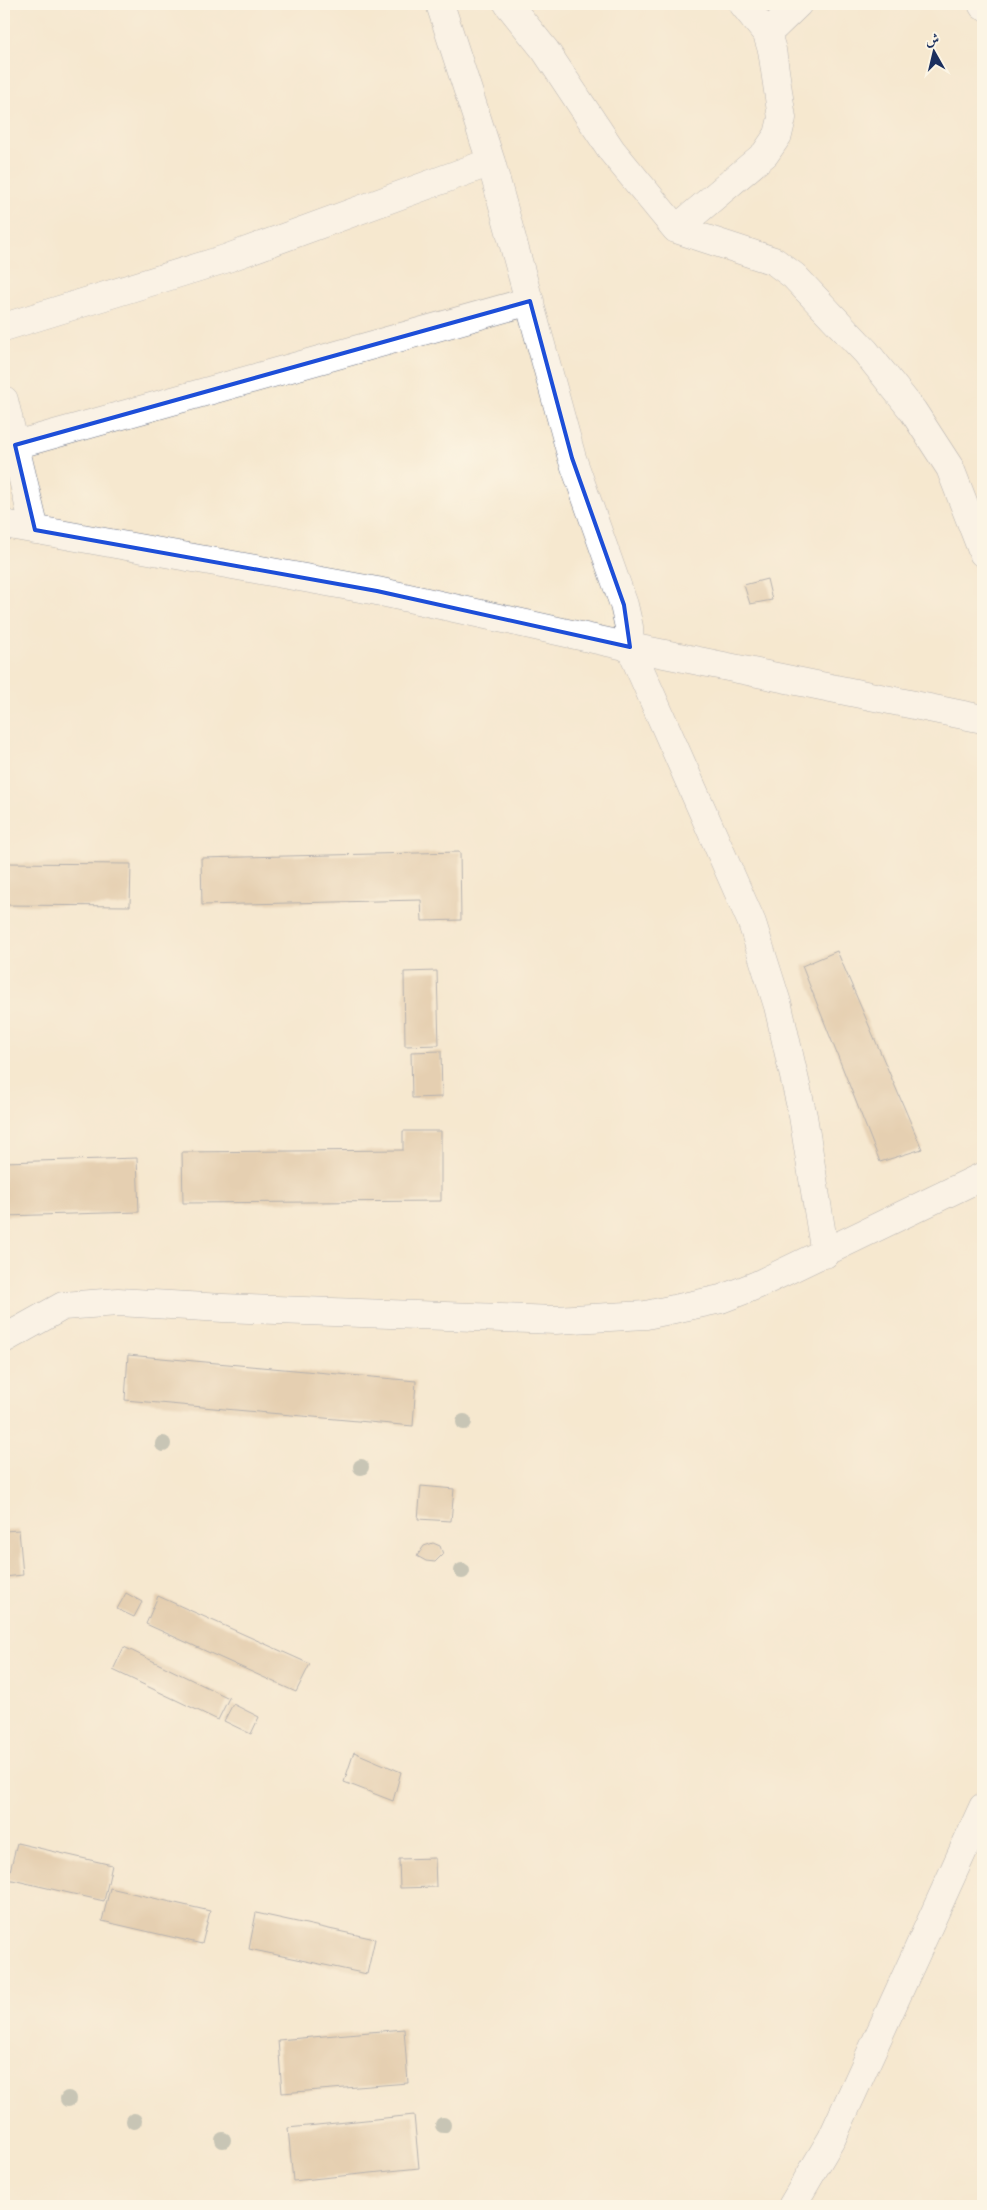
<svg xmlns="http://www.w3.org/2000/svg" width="987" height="2210" font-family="'Gentium Book Plus',Amiri,serif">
	<rect width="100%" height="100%" fill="#fcf5e5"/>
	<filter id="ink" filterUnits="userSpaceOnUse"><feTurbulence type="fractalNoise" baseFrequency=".02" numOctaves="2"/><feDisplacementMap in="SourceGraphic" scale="10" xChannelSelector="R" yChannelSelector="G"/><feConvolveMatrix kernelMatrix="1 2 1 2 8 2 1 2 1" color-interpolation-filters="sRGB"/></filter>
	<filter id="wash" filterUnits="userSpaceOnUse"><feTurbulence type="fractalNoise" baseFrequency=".0096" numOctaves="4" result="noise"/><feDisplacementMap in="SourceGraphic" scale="20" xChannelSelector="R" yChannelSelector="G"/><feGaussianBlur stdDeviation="1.12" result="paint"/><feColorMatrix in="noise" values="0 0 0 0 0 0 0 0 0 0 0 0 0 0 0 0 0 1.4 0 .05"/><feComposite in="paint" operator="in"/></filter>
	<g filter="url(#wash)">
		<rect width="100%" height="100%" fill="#f6e8cf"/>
		<g id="blocks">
			<!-- building -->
			<path fill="#d1b28c" d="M767 579 772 600 750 604 744 585Z
				M460 852 461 920 422 921 421 900 202 905 201 858Z
				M4 863 131 864 130 906 4 905Z
				M837 951 922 1149 880 1162 802 966Z
				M437 971 439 1045 405 1046 404 972Z
				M441 1051 442 1097 412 1098 411 1052Z
				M403 1131H441V1201L183 1203 182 1152 403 1150Z
				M137 1158 139 1212 4 1216V1162Z
				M128 1355 416 1381 413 1426 125 1400Z
				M421 1486 454 1489 451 1521 418 1519Z
				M19 1530 23 1575 4 1577V1531Z
				M433 1543 440 1546 443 1554 435 1562 426 1561 417 1556 424 1546Z
				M126 1593 142 1602 134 1617 117 1609Z
				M158 1596 310 1664 296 1692 146 1624Z
				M124 1647 229 1698 218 1720 113 1670Z
				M233 1704 259 1717 251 1734 224 1721Z
				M354 1752 401 1772 393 1801 344 1782Z
				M17 1843 112 1865 104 1901 8 1879Z
				M435 1858 436 1887 400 1888 399 1859Z
				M110 1888 210 1911 202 1944 102 1921Z
				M256 1913 375 1939 367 1974 249 1949Z
				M404 2029 408 2083 282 2093 278 2040Z
				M414 2115 419 2168 293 2181 288 2128Z"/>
		</g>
	</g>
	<g filter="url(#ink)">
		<use href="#blocks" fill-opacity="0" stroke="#687086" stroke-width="1"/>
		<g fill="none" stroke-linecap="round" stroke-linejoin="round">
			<!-- minor casing -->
			<g stroke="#687086" stroke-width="29">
				<path id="minor" d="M440 4 491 162 572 458 624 605 629 627 630 647 752 923 778 1006 803 1116 825 1254
					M508 4 545 50 612 151 676 229 774 261 794 276 866 352 913 411 950 468 983 553
					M982 4 983 6
					M767 34 798 4
					M676 229 765 154 778 135 782 118 772 50 767 34 743 4
					M4 327 225 259 491 162
					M4 400 35 530
					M15 445 530 301
					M4 524 377 591 630 647 983 719
					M4 1339 63 1306 118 1302 223 1308 555 1320 646 1315 721 1299 757 1285 983 1176
					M792 2206 832 2138 983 1807"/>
			</g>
			<!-- minor -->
			<use href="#minor" stroke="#fff" stroke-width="28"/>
		</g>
		<!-- trees -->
		<g fill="#909c96">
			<circle cx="464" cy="1422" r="8"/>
			<circle cx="163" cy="1444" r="8"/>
			<circle cx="361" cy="1467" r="8"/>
			<circle cx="462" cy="1571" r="8"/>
			<circle cx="68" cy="2099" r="8"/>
			<circle cx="134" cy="2121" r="8"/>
			<circle cx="443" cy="2125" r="8"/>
			<circle cx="223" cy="2140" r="8"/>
		</g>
	</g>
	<!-- marked area -->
	<path d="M0 0H987V2210H0ZM530 301 572 458 624 605 630 647 377 591 35 530 15 445Z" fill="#f6e8cf" fill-opacity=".55" fill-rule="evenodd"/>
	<path fill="none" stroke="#1d4ed8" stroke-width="4" stroke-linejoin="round" d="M530 301 572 458 624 605 630 647 377 591 35 530 15 445Z"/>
	<!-- margin -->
	<rect width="987" height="2210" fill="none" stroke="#fcf5e5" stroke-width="20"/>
	<!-- north arrow -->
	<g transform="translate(934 52) rotate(352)" stroke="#fcf5e5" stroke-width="4" paint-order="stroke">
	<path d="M0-4L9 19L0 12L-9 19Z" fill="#1b2f5e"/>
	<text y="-8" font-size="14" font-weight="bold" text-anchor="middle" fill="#1b2f5e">ش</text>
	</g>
</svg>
